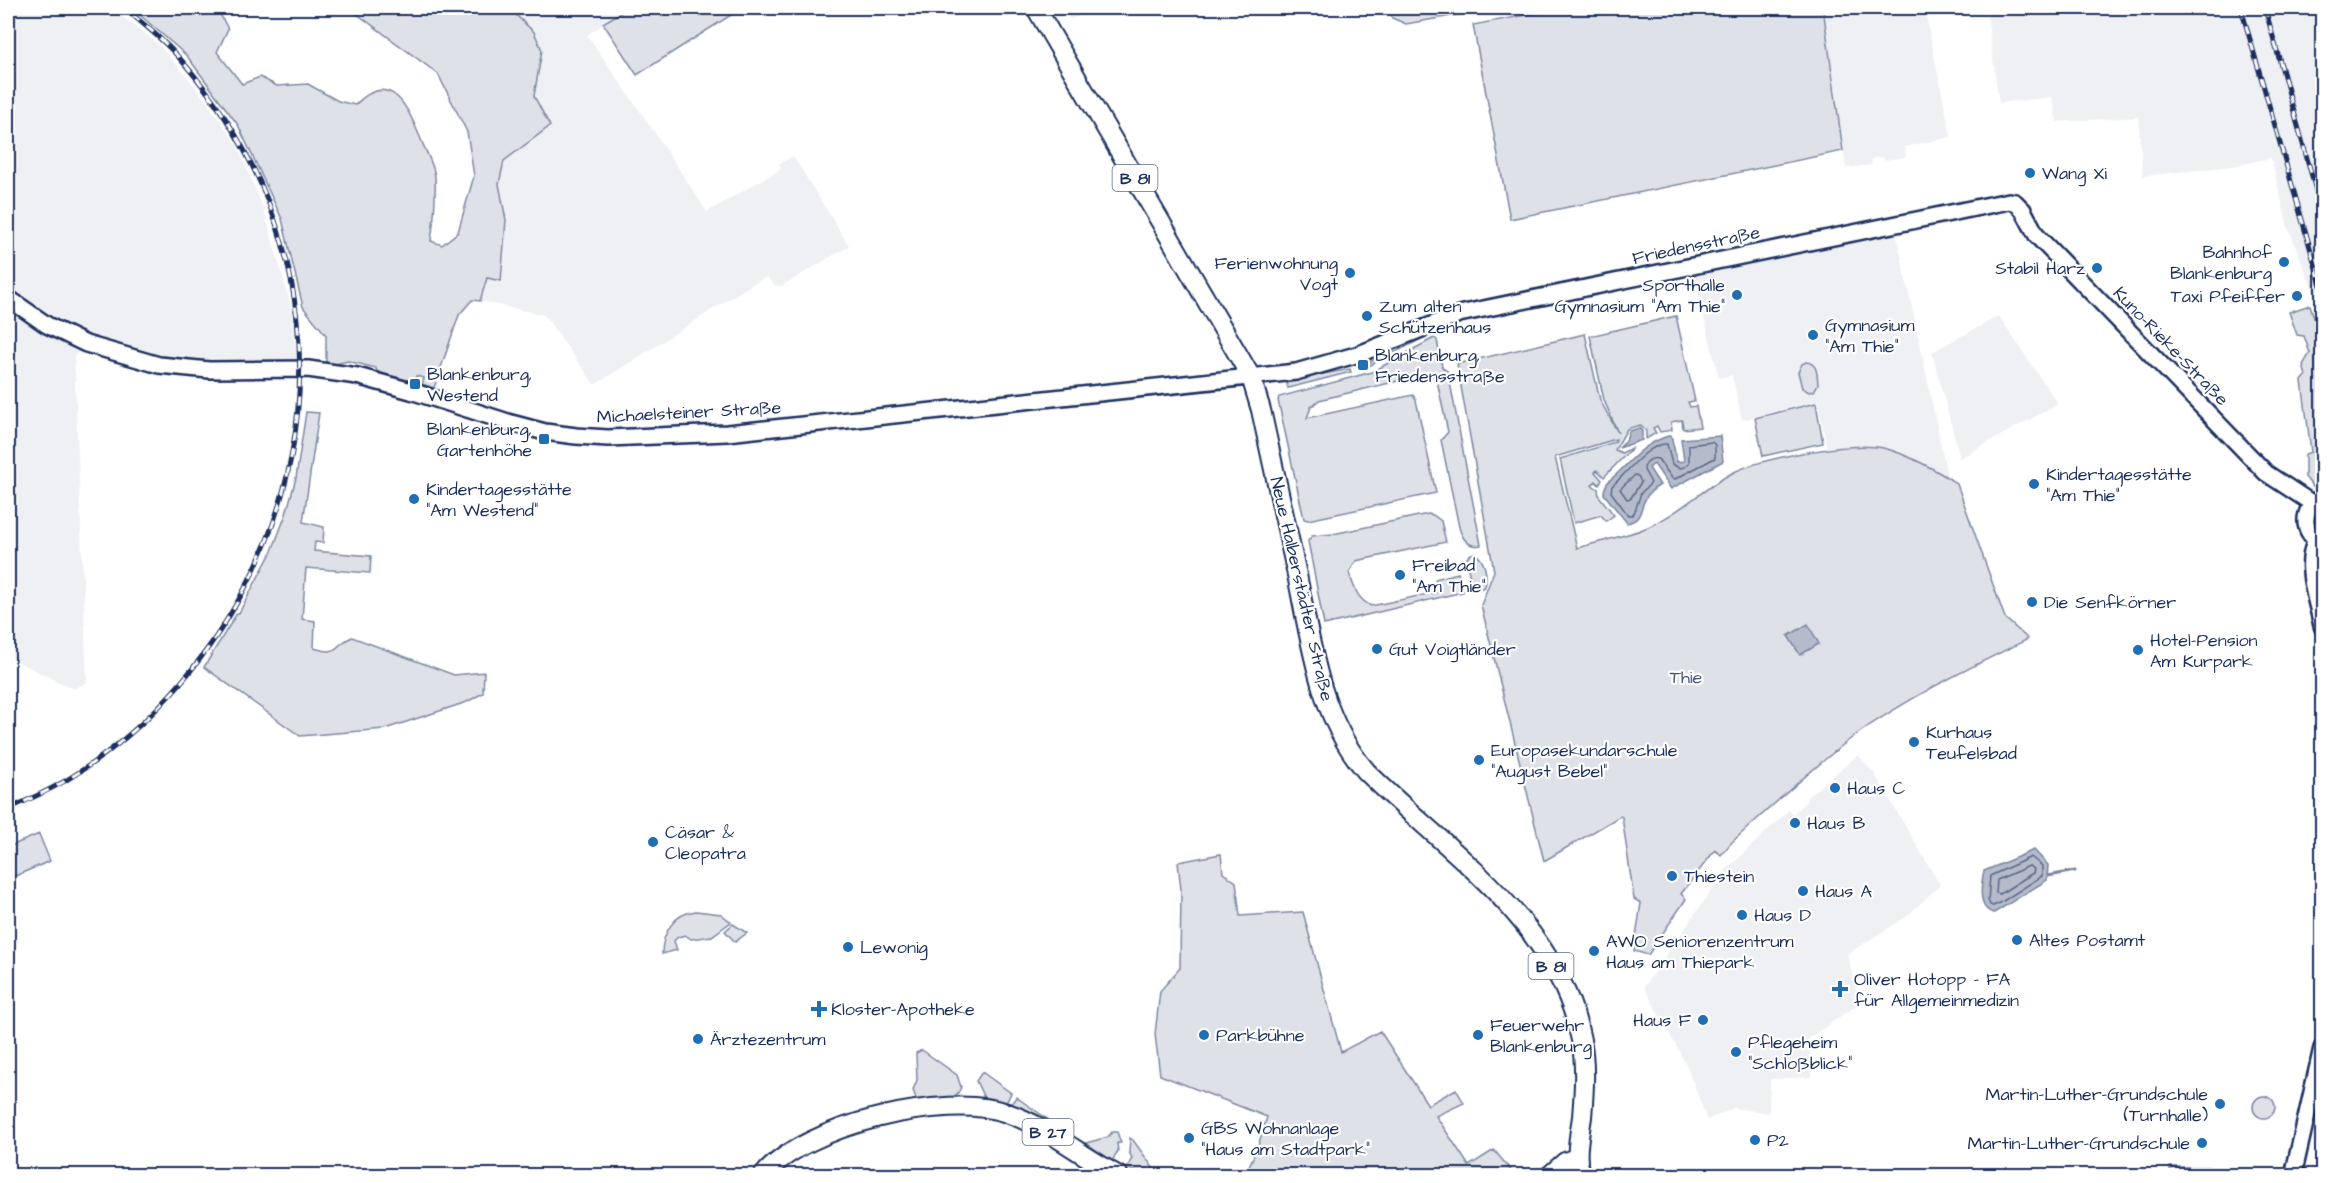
<svg xmlns="http://www.w3.org/2000/svg" width="2330" height="1183" font-family="'Architects Daughter',sans-serif">
	<rect width="100%" height="100%" fill="#fff"/>
	<filter id="ink" filterUnits="userSpaceOnUse"><feTurbulence type="fractalNoise" baseFrequency=".0167" numOctaves="2"/><feDisplacementMap in="SourceGraphic" scale="12" xChannelSelector="R" yChannelSelector="G"/><feConvolveMatrix kernelMatrix="1 2 1 2 8 2 1 2 1" color-interpolation-filters="sRGB"/></filter>
	<g filter="url(#ink)">
		<!-- built -->
		<path fill="#eff0f4" d="M8 8H112L159 45 195 86 236 143 264 210 291 307 297 364H212L174 362 91 339 74 356 87 682 74 689 8 657Z
			M513 8H628L587 35 653 130 707 212 781 169 779 164 793 156 849 246 782 286 774 285 767 277 754 283 595 385 544 315 480 301 487 277 501 281 506 220 499 184 504 161 550 126 534 96 542 50 534 32 517 16Z
			M1063 8H1103L1070 19Z
			M1823 8H1932L1925 11 1951 137 1905 147 1906 157 1884 160 1883 157 1871 159 1872 165 1846 168Z
			M1986 8H2322V313L2288 227 2271 158 2234 166 2143 176 2138 117 2057 122 2052 97 1999 103Z
			M1896 233 1924 363 1947 476 1940 472 1872 447 1827 450 1818 401 1742 420 1732 375 1719 378 1694 276Z
			M1999 316 2058 404 1960 458 1932 352Z
			M1858 755 1874 773 1940 885 1906 917 1847 954 1860 1003 1809 1038 1812 1077 1770 1079 1769 1113 1734 1108 1707 1120 1687 1066 1644 987 1725 871 1789 810 1793 814 1807 800 1806 798Z"/>
		<!-- green -->
		<path fill="#dee1e7" stroke="#7c88a2" stroke-width="1.5" d="M132 8H187L197 15 220 14 228 29 217 52 242 84 260 77 277 86 308 84 338 101 355 105C392 67 409 110 422 142 426 152 434 165 435 177 436 198 434 220 431 241L442 245 458 232 474 176 467 132 438 74 349 8H513L517 16 534 32 542 50 534 96 550 126 504 161 499 184 506 220 501 281 487 278 480 301 472 300 459 315 434 388 422 384 424 378 416 376 414 382 377 372 376 368 348 361 331 365 326 363V335L303 307 282 219 238 125 187 56Z
			M628 8H742L637 75 603 23Z
			M1390 8H1497L1406 24 1392 18Z
			M1564 8H1823L1843 151 1510 219 1473 25Z
			M2310 305 2322 342V492L2316 491 2305 477V454L2311 452 2302 381 2306 376 2303 365 2310 353 2304 336 2297 335 2289 312Z
			M1676 316 1695 401 1688 402 1690 407 1696 406 1700 427 1683 429 1682 420 1671 422 1672 430 1660 432 1657 426 1653 428 1656 433 1646 439V431L1640 425 1627 429 1615 450 1622 453 1633 447 1604 477 1597 470 1595 472 1602 480 1599 485 1596 481 1592 485 1598 489 1599 496 1614 515 1606 521 1601 515 1574 523 1560 459 1615 442 1616 439 1555 457 1577 548C1598 542 1622 537 1643 529 1675 517 1701 490 1732 473 1761 458 1851 441 1883 448 1905 453 1939 471 1957 484L2005 618 2028 639C1969 668 1907 698 1853 737 1811 769 1772 806 1732 842L1721 855 1715 850 1681 894 1686 899 1648 955 1634 951 1641 903 1634 899 1622 817 1620 816 1544 861 1481 605 1494 571 1457 364 1585 334 1600 400 1618 433 1604 400 1590 336Z
			M1427 333V336L1369 366 1368 363Z
			M1434 338 1437 340 1442 367 1448 372 1481 545C1468 548 1462 538 1459 527L1441 440 1448 432 1436 376 1406 379 1319 400 1311 407 1307 418 1413 395 1416 400 1436 493 1308 520 1304 519 1278 400 1279 397 1372 372Z
			M1806 362C1818 363 1817 375 1818 384L1814 391 1809 392 1802 388 1798 372 1802 364Z
			M1350 369 1351 372 1288 388 1286 381 1291 380Z
			M1816 403 1823 443 1763 456 1755 418Z
			M306 412 319 413 303 522 324 527 323 543 315 542 314 551 371 556 370 573 306 568 302 619 315 621 314 648C340 656 332 646 352 637L454 675 484 672 483 693 467 702 385 729 300 736 204 667 237 613H239L272 551 286 514 296 478Z
			M2322 508V533C2313 526 2313 515 2322 508Z
			M1428 514 1433 515 1441 521 1446 542 1356 561 1349 573C1354 587 1357 599 1371 606L1438 592 1435 579 1458 573 1463 592 1324 625 1308 541 1312 536 1333 534Z
			M1474 553C1485 559 1488 575 1485 587L1473 591 1466 560 1469 555Z
			M39 834 50 861 8 879V847Z
			M1221 854 1223 873 1236 882 1240 916 1303 912 1341 1052 1380 1031 1428 1105 1456 1089 1464 1103 1436 1116 1469 1166 1494 1150 1515 1175H1245L1258 1146 1267 1117 1160 1075 1155 1034 1160 991 1180 968 1181 890 1178 862Z
			M696 911 721 914 731 922 712 936 691 939 685 935 678 937 674 941 677 950 662 954C662 933 674 913 696 911Z
			M733 924 747 933 735 942 725 931Z
			M922 1050 957 1075 961 1087C956 1103 935 1101 921 1103L916 1099 913 1090 917 1080 916 1053Z
			M982 1072 1011 1093 1006 1103 999 1104 985 1100 976 1081Z
			M2253 1107a11 11 0 1 1 22 0a11 11 0 1 1-22 0Z
			M1016 1097 1049 1120 1048 1122 1013 1108 1011 1104Z
			M1112 1132H1117L1121 1143H1117L1118 1151 1112 1161 1086 1143 1108 1137Z
			M1130 1138 1133 1140 1154 1169 1164 1175H1142L1127 1168 1132 1158 1129 1152Z
			M2170 1167H2209L2208 1175H2170Z"/>
		<!-- water -->
		<path fill="#b5bbca" stroke="#77839f" stroke-width="1.5" d="M1639 428 1642 431V440L1619 448 1626 441 1629 431Z
			M1671 435 1677 462 1684 461 1681 439 1720 436 1723 461 1671 489 1654 464 1649 468 1660 485C1655 488 1649 492 1646 498 1639 509 1643 520 1627 523L1604 494C1604 482 1612 479 1620 471 1638 453 1646 443 1671 435Z
			M1808 624 1819 644 1800 655 1788 636Z
			M2034 850 2048 865 2047 880 1994 913C1977 910 1981 884 1984 871Z"/>
		<g fill="none" stroke-linecap="round" stroke-linejoin="round">
			<!-- shore -->
			<path stroke="#596789" stroke-width="1.5" d="M1712 442 1715 445V458L1675 479 1672 478 1658 459C1650 457 1644 463 1644 470L1651 483 1641 493 1635 511 1632 515H1628L1611 492 1612 486C1626 474 1648 443 1667 444L1672 464 1679 468 1685 467 1689 463V445Z
				M1635 475 1638 476 1641 482 1631 498 1627 499 1620 489Z
				M2031 857 2042 866V876L2000 903 1993 906 1990 905 1988 900 1990 876Z
				M2029 866 2034 869 2033 873 2000 894 1996 893 1997 880Z"/>
			<!-- stream -->
			<path stroke="#77839f" stroke-width="3" d="M2048 876 2075 871"/>
			<!-- tertiary casing -->
			<g stroke="#1b2f5e" stroke-width="20">
				<path id="tertiary" d="M8 298 47 325 86 344 159 365 209 370 308 369 357 376 411 391 511 423 545 432 576 436 608 438 727 433 1296 372 1359 354 1459 314 2009 201 2015 202 2023 210 2037 236 2266 473 2313 504
					M2322 498C2301 507 2300 534 2322 543
					M2316 540C2303 565 2317 600 2322 626
					M2293 1176 2322 1048"/>
			</g>
			<!-- primary casing -->
			<g stroke="#1b2f5e" stroke-width="22">
				<path id="primary" d="M1036 8 1251 377 1261 410C1273 465 1285 520 1297 575 1311 642 1319 717 1366 771 1445 850 1558 921 1581 1040 1586 1065 1584 1091 1582 1117 1579 1137 1575 1156 1580 1176
					M763 1176C804 1125 946 1092 1007 1113 1048 1127 1081 1156 1119 1176
					M1549 1176 1565 1162 1576 1158"/>
			</g>
			<!-- tertiary -->
			<use href="#tertiary" stroke="#fff" stroke-width="15"/>
			<!-- primary -->
			<use href="#primary" stroke="#fff" stroke-width="18"/>
			<!-- rail casing -->
			<g stroke="#1b2f5e" stroke-width="5">
				<path id="rail" d="M2241 8 2322 289
					M2265 8 2322 212
					M2317 8 2322 25
					M8 809C30 799 53 789 73 776 145 731 204 665 244 590 336 416 313 210 182 61 165 41 144 24 124 8"/>
			</g>
			<!-- rail -->
			<use href="#rail" stroke="#fff" stroke-width="3" stroke-dasharray="9" stroke-linecap="butt"/>
		</g>
	</g>
	<!-- markers -->
	<g fill="#1f6fb2" stroke="#fff" stroke-width="2">
		<circle cx="2030" cy="173" r="6"/>
		<circle cx="2284" cy="262" r="6"/>
		<circle cx="2097" cy="268" r="6"/>
		<circle cx="1350" cy="273" r="6"/>
		<circle cx="1737" cy="295" r="6"/>
		<circle cx="2297" cy="296" r="6"/>
		<circle cx="1367" cy="316" r="6"/>
		<circle cx="1813" cy="335" r="6"/>
		<rect x="1357" y="359" width="12" height="12" rx="3"/>
		<rect x="409" y="378" width="12" height="12" rx="3"/>
		<rect x="538" y="433" width="12" height="12" rx="3"/>
		<circle cx="2034" cy="484" r="6"/>
		<circle cx="414" cy="499" r="6"/>
		<circle cx="1400" cy="575" r="6"/>
		<circle cx="2032" cy="602" r="6"/>
		<circle cx="1377" cy="649" r="6"/>
		<circle cx="2138" cy="650" r="6"/>
		<circle cx="1914" cy="742" r="6"/>
		<circle cx="1479" cy="760" r="6"/>
		<circle cx="1835" cy="788" r="6"/>
		<circle cx="1795" cy="823" r="6"/>
		<circle cx="653" cy="842" r="6"/>
		<circle cx="1672" cy="876" r="6"/>
		<circle cx="1803" cy="891" r="6"/>
		<circle cx="1742" cy="915" r="6"/>
		<circle cx="2017" cy="940" r="6"/>
		<circle cx="848" cy="947" r="6"/>
		<circle cx="1594" cy="951" r="6"/>
		<path d="M1837 980h6v6h6v6h-6v6h-6v-6h-6v-6h6z"/>
		<path d="M816 1000h6v6h6v6h-6v6h-6v-6h-6v-6h6z"/>
		<circle cx="1703" cy="1020" r="6"/>
		<circle cx="1204" cy="1035" r="6"/>
		<circle cx="1478" cy="1035" r="6"/>
		<circle cx="698" cy="1039" r="6"/>
		<circle cx="1736" cy="1052" r="6"/>
		<circle cx="2220" cy="1104" r="6"/>
		<circle cx="1189" cy="1138" r="6"/>
		<circle cx="1755" cy="1140" r="6"/>
		<circle cx="2202" cy="1143" r="6"/>
	</g>
	<g text-anchor="middle" stroke-width="4.5" stroke-linejoin="round" paint-order="stroke">
		<!-- shield labels -->
		<g fill="#fff" stroke="#5f6d8e" stroke-width="1.5">
			<rect x="1112.5" y="165" width="45" height="26" rx="4.5"/>
			<rect x="1528.5" y="953" width="45" height="26" rx="4.5"/>
			<rect x="1022.5" y="1119" width="51" height="26" rx="4.5"/>
		</g>
		<g font-size="16" font-weight="bold" fill="#1b2f5e">
			<text x="1135" y="184">B 81</text>
			<text x="1551" y="972">B 81</text>
			<text x="1048" y="1138">B 27</text>
		</g>
		<!-- poi labels -->
		<g font-size="18" fill="#1b2f5e" stroke="#fff" text-anchor="start">
			<text x="2042" y="179">Wang Xi</text>
			<text x="2272" y="258" text-anchor="end">Bahnhof<tspan x="2272" dy="21">Blankenburg</tspan></text>
			<text x="1338" y="269" text-anchor="end">Ferienwohnung<tspan x="1338" dy="21">Vogt</tspan></text>
			<text x="2085" y="274" text-anchor="end">Stabil Harz</text>
			<text x="1725" y="291" text-anchor="end">Sporthalle<tspan x="1725" dy="21">Gymnasium "Am Thie"</tspan></text>
			<text x="2285" y="302" text-anchor="end">Taxi Pfeiffer</text>
			<text x="1379" y="312">Zum alten<tspan x="1379" dy="21">Schützenhaus</tspan></text>
			<text x="1825" y="331">Gymnasium<tspan x="1825" dy="21">"Am Thie"</tspan></text>
			<text x="1375" y="361">Blankenburg,<tspan x="1375" dy="21">Friedensstraße</tspan></text>
			<text x="427" y="380">Blankenburg,<tspan x="427" dy="21">Westend</tspan></text>
			<text x="532" y="435" text-anchor="end">Blankenburg,<tspan x="532" dy="21">Gartenhöhe</tspan></text>
			<text x="2046" y="480">Kindertagesstätte<tspan x="2046" dy="21">"Am Thie"</tspan></text>
			<text x="426" y="495">Kindertagesstätte<tspan x="426" dy="21">"Am Westend"</tspan></text>
			<text x="1412" y="571">Freibad<tspan x="1412" dy="21">"Am Thie"</tspan></text>
			<text x="2044" y="608">Die Senfkörner</text>
			<text x="2150" y="646">Hotel-Pension<tspan x="2150" dy="21">Am Kurpark</tspan></text>
			<text x="1389" y="655">Gut Voigtländer</text>
			<text x="1926" y="738">Kurhaus<tspan x="1926" dy="21">Teufelsbad</tspan></text>
			<text x="1491" y="756">Europasekundarschule<tspan x="1491" dy="21">"August Bebel"</tspan></text>
			<text x="1847" y="794">Haus C</text>
			<text x="1807" y="829">Haus B</text>
			<text x="665" y="838">Cäsar &amp;<tspan x="665" dy="21">Cleopatra</tspan></text>
			<text x="1684" y="882">Thiestein</text>
			<text x="1815" y="897">Haus A</text>
			<text x="1754" y="921">Haus D</text>
			<text x="2029" y="946">Altes Postamt</text>
			<text x="1606" y="947">AWO Seniorenzentrum<tspan x="1606" dy="21">Haus am Thiepark</tspan></text>
			<text x="860" y="953">Lewonig</text>
			<text x="1854" y="985">Oliver Hotopp - FA<tspan x="1854" dy="21">für Allgemeinmedizin</tspan></text>
			<text x="831" y="1015">Kloster-Apotheke</text>
			<text x="1691" y="1026" text-anchor="end">Haus F</text>
			<text x="1490" y="1031">Feuerwehr<tspan x="1490" dy="21">Blankenburg</tspan></text>
			<text x="1216" y="1041">Parkbühne</text>
			<text x="710" y="1045">Ärztezentrum</text>
			<text x="1748" y="1048">Pflegeheim<tspan x="1748" dy="21">"Schloßblick"</tspan></text>
			<text x="2208" y="1100" text-anchor="end">Martin-Luther-Grundschule<tspan x="2208" dy="21">(Turnhalle)</tspan></text>
			<text x="1201" y="1134">GBS Wohnanlage<tspan x="1201" dy="21">"Haus am Stadtpark"</tspan></text>
			<text x="1767" y="1146">P2</text>
			<text x="2190" y="1149" text-anchor="end">Martin-Luther-Grundschule</text>
		</g>
		<!-- street labels -->
		<g font-size="18" fill="#1b2f5e" stroke="#fff">
			<text transform="translate(1696 245) rotate(-12)" y="6">Friedensstraße</text>
			<text transform="translate(2171 346) rotate(46)" y="6">Kuno-Rieke-Straße</text>
			<text transform="translate(689 412) rotate(-3)" y="6">Michaelsteiner Straße</text>
			<text transform="translate(1302 589) rotate(77)" y="6">Neue Halberstädter Straße</text>
		</g>
		<!-- park labels -->
		<g font-size="18" fill="#4c5c80" stroke="#fff">
			<text x="1686" y="683">Thie</text>
		</g>
	</g>
	<!-- margin -->
	<rect width="2330" height="1183" fill="none" stroke="#fff" stroke-width="30"/>
	<rect x="15" y="15" width="2300" height="1153" fill="none" stroke="#1b2f5e" stroke-width="2" filter="url(#ink)"/>
</svg>
